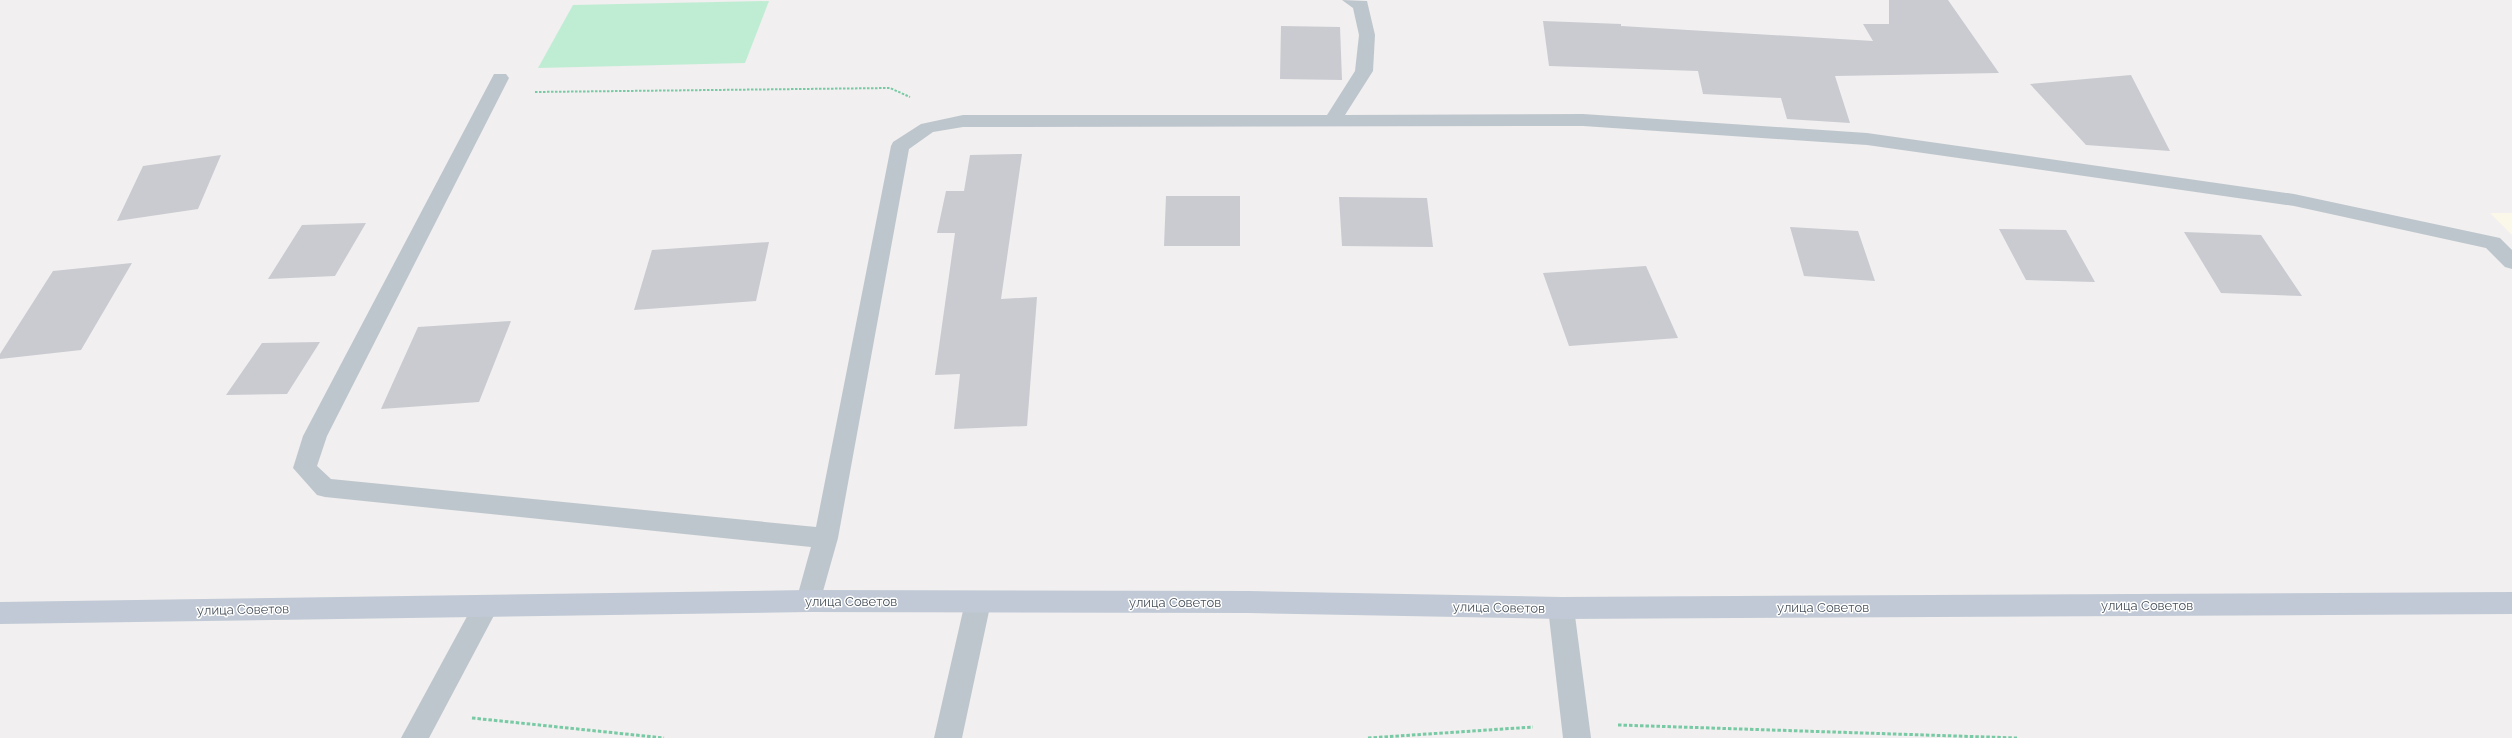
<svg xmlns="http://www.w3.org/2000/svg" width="2512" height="738" font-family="Raleway,sans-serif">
	<rect width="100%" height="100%" fill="#f1efef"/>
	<!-- commercial -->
	<path fill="#fbf7e9" d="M2490 213H2512V235Z"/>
	<!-- green -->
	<path fill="#bfedd3" d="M769 1 745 63 538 68 573 5Z"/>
	<!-- building -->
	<path fill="#c9cbd1" d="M1889 0H1948L1999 73 1835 76 1850 123 1787 119 1781 98 1703 94 1698 71 1549 66 1543 21 1621 24V26L1873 41 1863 24H1889Z
		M1281 26 1340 27 1342 80 1280 79Z
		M2131 75 2170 151 2086 145 2030 84Z
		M1022 154 1001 299 1037 297 1027 426 954 429 960 374 935 375 955 233H937L946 191H964L970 155Z
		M221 155 198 209 117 221 143 166Z
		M1166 196H1240V246H1164Z
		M1339 197 1427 198 1433 247 1342 246Z
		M366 223 335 276 268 279 302 225Z
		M1790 227 1858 231 1875 281 1804 276Z
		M1999 229 2066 230 2095 282 2026 280Z
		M2184 232 2261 235 2302 296 2221 293Z
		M769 242 756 301 634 310 652 250Z
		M132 263 81 350 0 359V354L53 271Z
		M1646 266 1678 338 1569 346 1543 273Z
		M511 321 479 402 381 409 418 327Z
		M320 342 287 394 226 395 262 343Z"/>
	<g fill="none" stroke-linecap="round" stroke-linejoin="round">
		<!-- path-far1 -->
		<path stroke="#78caa5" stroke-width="2" stroke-dasharray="2.5 1.5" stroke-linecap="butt" d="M535 92 890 88 910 97"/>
		<!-- path -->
		<path stroke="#78caa5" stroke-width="3" stroke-dasharray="3.5 2" stroke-linecap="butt" d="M472 718 664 738
			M1618 725 2017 738
			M1368 738 1533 727"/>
		<!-- service -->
		<path fill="#bec6cd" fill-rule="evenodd" d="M1342 0 1367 1 1375 35 1373 71 1345 115 1583 114 1867 133 2294 194 2500 238 2512 250V269L2505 267 2486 248 2294 206 1867 145 1583 126 963 127 933 132 909 149 838 538 818 609 809 612 800 609 796 601 811 547 325 497 317 495 293 468 303 436 494 74H506L509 78 327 436 317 466 331 479 816 527 891 146 893 142 921 124 963 115H1327L1355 71 1359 35 1353 8Z
			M978 591 987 594 991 602 962 738H934L965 602 969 594Z
			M1561 597 1570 600 1574 608 1591 738H1563L1548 608 1552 600Z"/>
		<!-- minor -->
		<path fill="#bec6cd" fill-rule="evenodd" d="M486 595 495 598 499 606 429 738H401L477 598Z"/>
		<!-- secondary -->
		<path fill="#c0c9d5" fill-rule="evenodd" d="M809 590 1249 591 1561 597 2512 592V614L1561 619 1249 613 809 612 0 624V602Z"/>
	</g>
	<g text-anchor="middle" stroke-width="3" stroke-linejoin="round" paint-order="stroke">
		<!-- street labels -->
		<g font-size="13" fill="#48515b" stroke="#fff">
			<text x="851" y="606">улица Советов</text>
			<text x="1175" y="607">улица Советов</text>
			<text x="2147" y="610">улица Советов</text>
			<text transform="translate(1499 607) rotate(1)" y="5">улица Советов</text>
			<text x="1823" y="612">улица Советов</text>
			<text transform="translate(243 609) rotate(-1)" y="5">улица Советов</text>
		</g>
	</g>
</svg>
